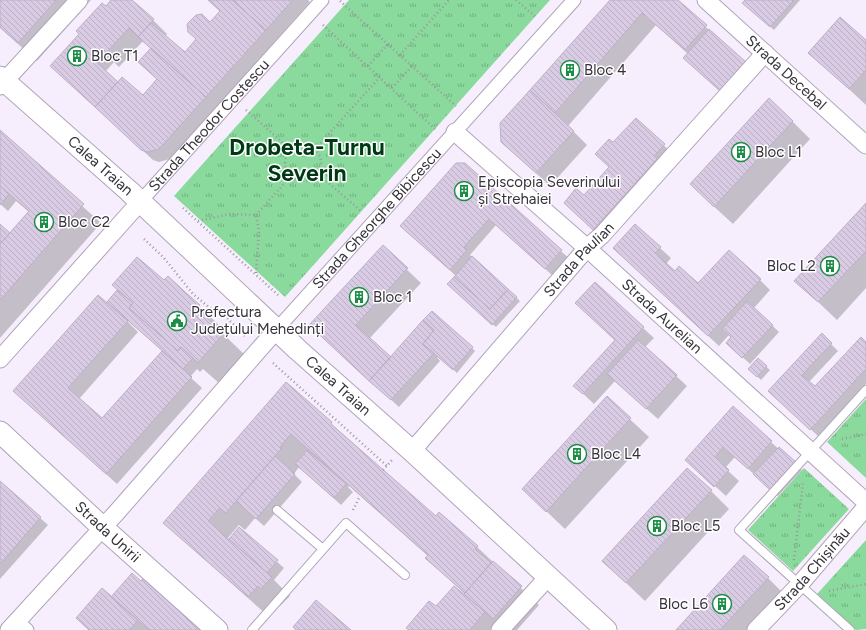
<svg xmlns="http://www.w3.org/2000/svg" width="866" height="630" font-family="Figtree,sans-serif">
	<defs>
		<pattern id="park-tufts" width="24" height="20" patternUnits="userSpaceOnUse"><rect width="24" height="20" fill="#89da9c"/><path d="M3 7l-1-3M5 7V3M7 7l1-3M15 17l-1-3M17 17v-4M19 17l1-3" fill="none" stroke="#71b180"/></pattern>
		<pattern id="building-back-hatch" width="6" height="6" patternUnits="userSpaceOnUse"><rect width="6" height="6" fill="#d9cbe3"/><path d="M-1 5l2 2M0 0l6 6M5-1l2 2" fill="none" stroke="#bbafc4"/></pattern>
	</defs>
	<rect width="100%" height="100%" fill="#f6eefc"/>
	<!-- park -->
	<path fill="url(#park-tufts)" d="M349 0H550L285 297 174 196Z
		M866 399V478L827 442Z
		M804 468 849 509 793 571 748 530Z
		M866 540V629L856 630 817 594Z"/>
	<!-- shadow -->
	<path fill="#0003" fill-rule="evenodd" d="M0 0H91L37 61 0 28Z
		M113 0H131L153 20 167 34 165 36 185 54 221 11 208 0H308L310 2 170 159 159 162 153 160 51 66ZM143 41 151 49 158 80 143 97 118 83 106 71 114 62 119 67Z
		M611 0H676L720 40 728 98 684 58 688 54 656 25 568 126 587 145 550 186 516 155 501 123Z
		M746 0H800L774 30 747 6Z
		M866 41V105L810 53Z
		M636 119 675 156 604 239 576 213 584 196 610 168 614 144Z
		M792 121 810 139 733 224 709 202Z
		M0 132 101 223 0 338V225L10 234 29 212 16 201 8 211 0 204Z
		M457 164 569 258 553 276 496 225 470 255 520 301 496 327 452 288 456 276 409 233Z
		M866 204V288L837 320 796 281Z
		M383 247 421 283 369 339 391 358 472 348 475 351 457 373 438 356 437 357 440 361 399 407 324 339Z
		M660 248 671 258 666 264 675 272 698 285 760 280 770 290 754 308 779 332 750 364 735 350 732 338 729 335 719 346 625 259Z
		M164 281 199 306 221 327 219 330 245 355 220 384 203 369 200 372 197 369 190 377 202 388 117 484 25 401 114 308 108 302 118 290ZM128 320 163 351 102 420 79 399 138 332 127 321Z
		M643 328 654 338 645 347 687 386 658 419 615 381 594 404 575 386Z
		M866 343V384L818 436 777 398 831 344 838 351 809 382 815 388Z
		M758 359 770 370 761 380 749 369Z
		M286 383 436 518 477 547 539 605 517 630H410L436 608 468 597 426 558 428 556 349 486 348 487 353 492 341 505 299 467 294 474 302 482 264 526 255 518 245 530 239 525 227 539 229 540 239 528 284 568 274 580 290 596 280 606 277 603 267 615 164 523Z
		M607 398 649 437 565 529 523 489Z
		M733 408 802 470 778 496 735 457 725 468 739 481 726 496 686 460Z
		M0 482 48 525 0 579Z
		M711 491 729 509 645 601 603 561Z
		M768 578 786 596 755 630H677Z
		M111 598 204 630H89L77 618Z"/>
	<!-- building -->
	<path fill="url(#building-back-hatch)" stroke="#beb0c7" d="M0 0H56L18 43 0 27Z
		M111 0H132L154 19 138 37 129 28 105 54 100 49 92 58 118 82 95 107 50 66 79 34 76 31 102 3 106 6Z
		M208 0H232L266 30 206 97 138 37 151 23 185 52 196 39 188 32 187 24 196 15 202 14 210 22 220 11Z
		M232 0H293L266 30Z
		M610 0H678L707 25 685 50 642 13 555 113 530 90Z
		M745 0H794L770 27 742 3Z
		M840 17 866 40V70L849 89 808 53Z
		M709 29 746 62 720 91 683 58Z
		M151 48 206 97 159 149 148 152 141 150 95 107 122 77 143 95 157 79 138 62Z
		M530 90 574 131 536 173 501 142 500 123Z
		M769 98 793 121 714 207 690 184Z
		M636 118 665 144 654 156 657 159 593 230 564 203 576 188 584 195 609 167 595 154 609 139 613 142Z
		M0 130 84 204 0 300V244L29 211 0 186Z
		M456 163H465L562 250 545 269 489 219 464 247 467 250 450 270 400 226Z
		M0 186 9 194 0 205Z
		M866 203V251L818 302 794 281Z
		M0 224 10 233 0 244Z
		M635 224 661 247 655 253 675 271 679 266 698 283 729 250 761 279 708 336 613 248Z
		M383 245 408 268 356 325 391 357 369 381 309 325Z
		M472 256 508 289 490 309 454 277Z
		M137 257 164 280 168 276 184 291 200 305 197 309 224 333 198 363 181 347 178 351 129 308 133 303 112 285Z
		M454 277 490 309 508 289 517 297 492 325 447 284Z
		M595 282 644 327 583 394 573 386 615 340 575 303Z
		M117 290 133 303 129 308 178 351 181 347 193 358 183 369 107 302Z
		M98 295 128 321 68 388 102 418 162 351 192 377 106 474 13 391Z
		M747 301 773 325 742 358 726 343 731 337 722 329Z
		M432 311 473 347 453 370 423 344 434 330 423 320Z
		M423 320 434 330 423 344 434 353 391 400 369 381Z
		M822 333 832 343 802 375 815 386 861 337 866 342V369L810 430 768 391Z
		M638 340 677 375 646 409 607 374Z
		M758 358 767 366 757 377 748 369Z
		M286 382 332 422 331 424 436 516 439 512 478 546 475 549 491 563 465 593 425 558 428 555 291 434 280 447 282 448 226 513 220 508 208 521 272 577 261 589 258 586 248 597 163 523Z
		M607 396 631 418 546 512 522 489Z
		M733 406 772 441 748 469 723 447 715 457 729 470 714 487 685 460Z
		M779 447 796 462 770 490 753 474Z
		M307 450 346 484 334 498 295 464Z
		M275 456 295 474 256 519 236 501Z
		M687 468 712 490 626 583 602 561Z
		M0 481 41 517 0 564Z
		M239 527 278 560 267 573 229 539Z
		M744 555 769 577 720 630H676Z
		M493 561 522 586 493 619 464 594Z
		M132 573 141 581 145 577 205 630H149L111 597Z
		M454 586 485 612 470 630H409L406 628 429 601 436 606Z
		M102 588 138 620 130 630H89L76 618Z
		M316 600 351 630H296L293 627Z"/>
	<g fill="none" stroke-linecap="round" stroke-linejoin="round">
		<!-- service casing -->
		<g stroke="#b0a3ba" stroke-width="10">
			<path id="service" d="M277 510 323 549
				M252 630 346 523 405 575
				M850 630 739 530 866 390"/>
		</g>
		<!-- pedestrian casing -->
		<g stroke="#b0a3ba" stroke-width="15">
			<g id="pedestrian">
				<path id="s1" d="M140 202 322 0"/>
				<path id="s2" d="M277 329 574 0"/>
				<path d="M17 621 27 630"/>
			</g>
		</g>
		<!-- minor casing -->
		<g stroke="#b0a3ba" stroke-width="19">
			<g id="minor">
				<path id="s3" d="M706 0 866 145"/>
				<path d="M0 86 79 0"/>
				<path id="s4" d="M455 132 587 248 866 502"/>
				<path d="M0 359 140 202"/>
				<path id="s5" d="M412 451 587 248 602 235 765 53"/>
				<path d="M9 630 117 512 277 329"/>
				<path d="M500 630 548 577"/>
				<path id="s6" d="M756 630 800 584 866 507"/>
			</g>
		</g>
		<!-- tertiary casing -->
		<g stroke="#b0a3ba" stroke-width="23">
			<g id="tertiary">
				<path id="s7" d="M0 77 129 191 298 350 412 451 606 630"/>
				<path id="s8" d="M0 432 103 528 217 630"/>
			</g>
		</g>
		<!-- path -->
		<path stroke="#9c96a1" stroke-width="2.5" stroke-dasharray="1 3" stroke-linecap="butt" d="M516 0 537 18
			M340 1 456 106
			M323 25 435 129
			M400 55 449 0
			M368 66 388 44
			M392 88 412 66
			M246 110 291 150
			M285 163a18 18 0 1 1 36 0a18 18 0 1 1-36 0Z
			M315 149 380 77
			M317 173 361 211
			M183 208 278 295
			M256 215 291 176
			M198 221 230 214 256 215 259 230 256 275
			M144 239 164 258 193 294 211 309 227 318 245 336
			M273 363 387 466
			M842 439 866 434
			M383 470 392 460
			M353 510 360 496
			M794 560 803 483
			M829 591 866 584"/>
		<!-- service -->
		<use href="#service" stroke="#fff" stroke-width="8"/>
		<!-- pedestrian -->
		<use href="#pedestrian" stroke="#fff" stroke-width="13"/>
		<!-- minor -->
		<use href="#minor" stroke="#fff" stroke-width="17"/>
		<!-- tertiary -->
		<use href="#tertiary" stroke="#fff" stroke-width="21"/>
	</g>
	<!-- icons -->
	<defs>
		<g id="building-ring" transform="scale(1)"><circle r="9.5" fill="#fff" stroke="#1b8d47" stroke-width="1.5"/><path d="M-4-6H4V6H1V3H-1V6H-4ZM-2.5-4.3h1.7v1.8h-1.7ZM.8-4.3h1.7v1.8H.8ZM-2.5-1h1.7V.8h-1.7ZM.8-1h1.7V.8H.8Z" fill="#1b8d47"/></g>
		<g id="civic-ring" transform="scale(1)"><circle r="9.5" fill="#fff" stroke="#1b8d47" stroke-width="1.5"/><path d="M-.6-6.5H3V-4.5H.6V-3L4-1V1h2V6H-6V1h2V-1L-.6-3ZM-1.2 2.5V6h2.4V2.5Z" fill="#1b8d47"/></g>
	</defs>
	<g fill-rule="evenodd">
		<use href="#building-ring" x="77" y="56"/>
		<use href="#building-ring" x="570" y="70"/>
		<use href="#building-ring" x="741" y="152"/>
		<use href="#building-ring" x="464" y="191"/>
		<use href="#building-ring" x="44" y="222"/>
		<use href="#building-ring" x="830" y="266"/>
		<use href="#building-ring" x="359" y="297"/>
		<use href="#civic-ring" x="177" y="321"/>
		<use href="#building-ring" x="577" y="454"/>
		<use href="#building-ring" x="657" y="526"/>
		<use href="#building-ring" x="722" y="604"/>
	</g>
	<g text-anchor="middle" stroke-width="3" stroke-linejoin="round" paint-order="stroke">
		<!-- poi labels -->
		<g font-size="15" fill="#36313a" stroke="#fff" text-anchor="start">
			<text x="91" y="61">Bloc T1</text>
			<text x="584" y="75">Bloc 4</text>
			<text x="755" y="157">Bloc L1</text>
			<text x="478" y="187">Episcopia Severinului<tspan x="478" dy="17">și Strehaiei</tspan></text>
			<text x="58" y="227">Bloc C2</text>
			<text x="816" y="271" text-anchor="end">Bloc L2</text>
			<text x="373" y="302">Bloc 1</text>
			<text x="191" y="317">Prefectura<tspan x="191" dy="17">Județului Mehedinți</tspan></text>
			<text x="591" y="459">Bloc L4</text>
			<text x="671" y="531">Bloc L5</text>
			<text x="708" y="609" text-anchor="end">Bloc L6</text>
		</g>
		<!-- street labels -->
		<g font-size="15" fill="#36313a" stroke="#fff">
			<text dy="5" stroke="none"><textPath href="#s3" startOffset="108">Strada Decebal</textPath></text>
			<text dy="5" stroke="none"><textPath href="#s1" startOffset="103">Strada Theodor Costescu</textPath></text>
			<text dy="5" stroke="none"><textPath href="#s7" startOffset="134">Calea Traian</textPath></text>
			<text dy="5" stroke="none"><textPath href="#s2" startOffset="149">Strada Gheorghe Bibicescu</textPath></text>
			<text dy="5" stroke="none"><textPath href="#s5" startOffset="254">Strada Paulian</textPath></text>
			<text dy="5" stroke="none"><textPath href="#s4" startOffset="277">Strada Aurelian</textPath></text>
			<text dy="5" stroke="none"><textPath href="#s7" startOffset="458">Calea Traian</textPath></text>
			<text dy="5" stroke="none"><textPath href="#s8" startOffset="147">Strada Unirii</textPath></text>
			<text dy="5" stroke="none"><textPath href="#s6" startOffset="83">Strada Chișinău</textPath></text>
		</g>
		<!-- town labels -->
		<g font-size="23" font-weight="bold" fill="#013816" stroke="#fff">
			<text x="307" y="155">Drobeta-Turnu<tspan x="307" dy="26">Severin</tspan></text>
		</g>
	</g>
</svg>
